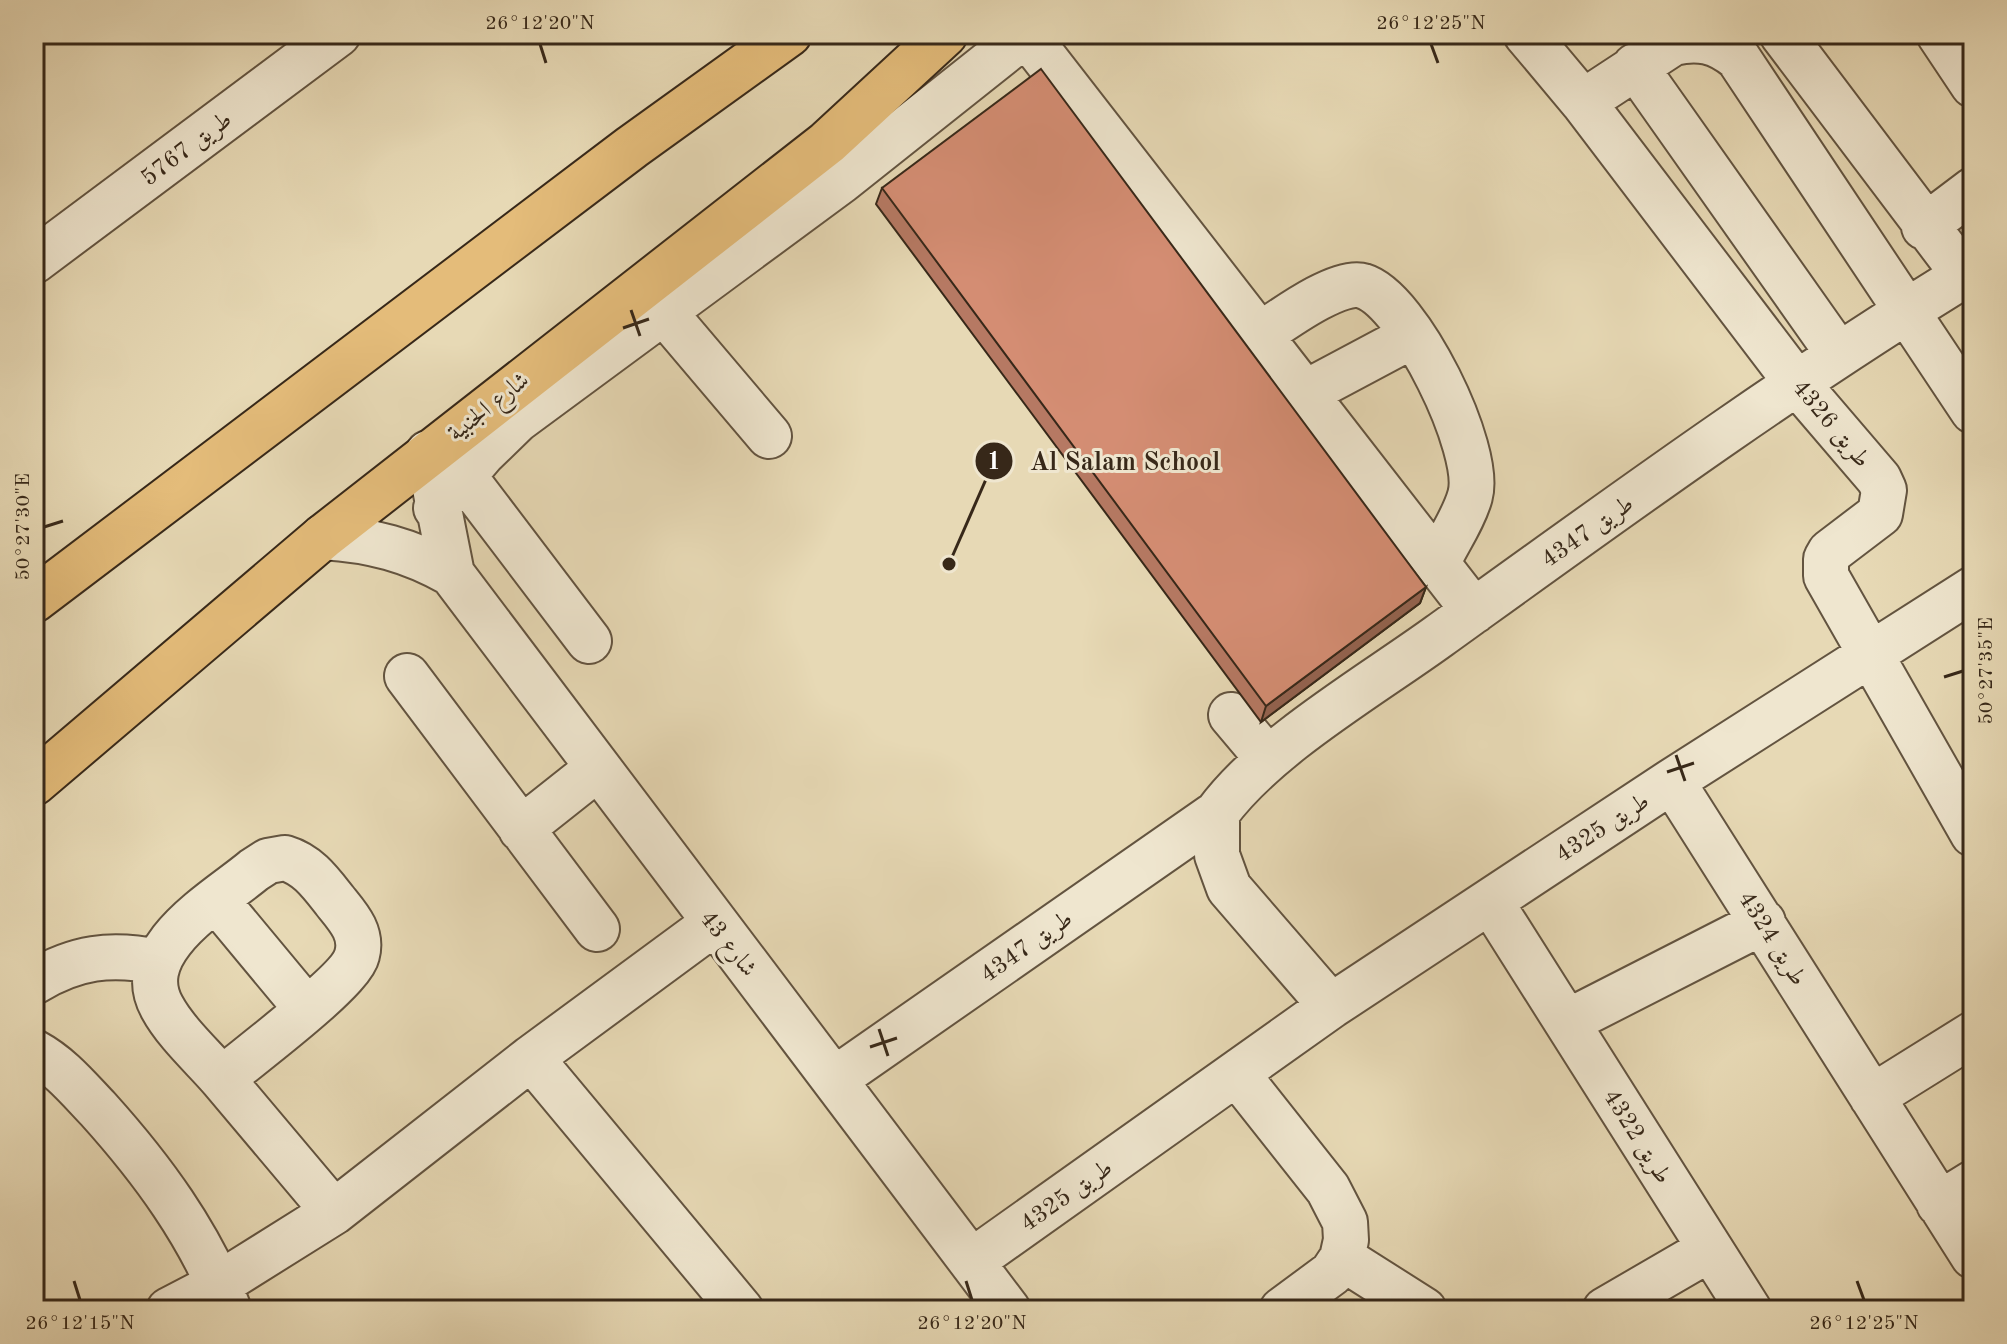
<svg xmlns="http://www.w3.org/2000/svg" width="2007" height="1344" font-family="'Old Standard TT',Amiri,serif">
	<rect width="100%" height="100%" fill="#e7d9b5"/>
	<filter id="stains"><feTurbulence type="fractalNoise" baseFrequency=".0025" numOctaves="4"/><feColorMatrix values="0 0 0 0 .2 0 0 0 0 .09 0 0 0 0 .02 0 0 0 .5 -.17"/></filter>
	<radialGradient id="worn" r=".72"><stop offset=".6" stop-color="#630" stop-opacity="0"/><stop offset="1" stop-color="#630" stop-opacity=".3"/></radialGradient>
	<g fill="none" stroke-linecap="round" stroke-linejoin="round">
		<!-- minor casing -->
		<g stroke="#635440" stroke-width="48">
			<path id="minor" d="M1026 34 1474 611
				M1526 34 1583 102 1796 382 1879 479 1884 490 1880 514 1830 552 1826 559V576L1973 834
				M1782 34 1964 275
				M1939 34 1973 85
				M1635 66 1839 355
				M1583 102 1673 43C1699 37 1717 41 1738 58L1973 411
				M1924 227 1973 190
				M34 261 338 34
				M663 311 769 436
				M1260 335C1281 321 1339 278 1363 286 1409 300 1483 450 1470 496 1464 518 1448 541 1438 562
				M1305 393 1412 336
				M428 453 452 574 1008 1310
				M463 475 589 641
				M436 508 483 453 517 420 841 181 1026 34
				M323 537C371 540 410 550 452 574
				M407 676 597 929
				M1231 715 1268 759
				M1672 781 1973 1256
				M1217 813V855L1229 888 1331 1006
				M521 829 598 768
				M285 858C308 865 320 882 335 901 348 917 363 933 357 955 351 981 248 1057 222 1079 203 1057 176 1033 162 1007 130 949 217 901 254 870L268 861Z
				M217 901 306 1008
				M1490 901 1749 1310
				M34 982C75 957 111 952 158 962
				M1567 1022 1763 922
				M34 1052C60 1066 78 1088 98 1109 152 1169 200 1234 229 1310
				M531 1058 741 1310
				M1237 1074 1328 1189 1345 1222 1346 1240 1342 1258 1332 1273 1282 1310
				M222 1079 334 1212
				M835 1079 1217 813C1266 746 1370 686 1439 636 1614 510 1789 382 1973 270
				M1872 1097 1973 1034
				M1939 1204 1973 1183
				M1342 1258 1424 1310
				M972 1261 1331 1006 1672 781 1973 589
				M169 1310 219 1284 334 1212 531 1058 713 924
				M1605 1310 1710 1249"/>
		</g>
		<!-- major casing -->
		<g stroke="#372819" stroke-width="48">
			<path id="major" d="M34 600 632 147 789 34
				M34 783 323 537 827 143 945 34"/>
		</g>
		<!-- minor -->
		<use href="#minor" stroke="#efe6cf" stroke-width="44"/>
		<!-- major -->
		<use href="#major" stroke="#e4bc7a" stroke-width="44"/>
	</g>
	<!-- wall -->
	<path fill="#b67963" stroke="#372819" stroke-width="2" d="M882 188 1426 587 1420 603 1261 722 876 204Z"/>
	<!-- shaded-wall -->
	<path fill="#946350" stroke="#372819" stroke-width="2" d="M1426 587 1420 603 1261 722 1266 706Z"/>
	<!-- building -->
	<path fill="#d48d73" stroke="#372819" stroke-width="2" d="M1041 69 1426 587 1266 706 882 188Z"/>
	<!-- ticks -->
	<path fill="none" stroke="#372819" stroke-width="3" d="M540 44 546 63M1431 44 1438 63M631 310 640 336M623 328 649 319M44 527 63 521M1944 677 1963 671M1676 755 1685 781M1667 772 1694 763M879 1029 888 1056M870 1047 897 1038M74 1281 80 1300M966 1281 972 1300M1857 1281 1864 1300"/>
	<g text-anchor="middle" stroke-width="6" stroke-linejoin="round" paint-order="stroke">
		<!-- street labels -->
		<g font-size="24" fill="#372819" stroke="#efe6cf">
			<text transform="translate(186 148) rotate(-37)" y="8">طريق 5767</text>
			<text transform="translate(488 406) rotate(-38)" y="8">شارع الجنبية</text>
			<text transform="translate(1832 423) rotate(50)" y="8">طريق 4326</text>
			<text transform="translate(1587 531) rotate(-35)" y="8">طريق 4347</text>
			<text transform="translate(1602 827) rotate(-33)" y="8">طريق 4325</text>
			<text transform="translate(1773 938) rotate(58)" y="8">طريق 4324</text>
			<text transform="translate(729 943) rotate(52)" y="8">شارع 43</text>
			<text transform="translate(1026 946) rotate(-35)" y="8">طريق 4347</text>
			<text transform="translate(1638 1136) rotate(58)" y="8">طريق 4322</text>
			<text transform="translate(1066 1195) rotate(-35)" y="8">طريق 4325</text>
		</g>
	</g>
	<!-- callouts -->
	<path fill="none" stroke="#372819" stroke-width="3" d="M949 564L994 461"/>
	<g fill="#372819" stroke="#efe6cf" stroke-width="3">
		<circle cx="949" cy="564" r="8"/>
		<circle cx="994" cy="461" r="20"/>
	</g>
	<g font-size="24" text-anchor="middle" font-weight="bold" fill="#fff">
		<text x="994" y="469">1</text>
	</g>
	<g font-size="26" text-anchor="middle" font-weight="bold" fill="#372819" stroke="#efe6cf" stroke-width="6" stroke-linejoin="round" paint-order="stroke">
		<text x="1125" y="470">Al Salam School</text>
	</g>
	<!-- margin -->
	<rect width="2007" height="1344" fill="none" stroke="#e7d9b5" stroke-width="88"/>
	<rect x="44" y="44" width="1919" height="1256" fill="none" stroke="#372819" stroke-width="3"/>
	<g font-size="20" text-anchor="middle" fill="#372819">
		<text x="540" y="29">26°12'20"N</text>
		<text x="1431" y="29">26°12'25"N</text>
		<text transform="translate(22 527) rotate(-90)" y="7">50°27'30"E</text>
		<text transform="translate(1985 671) rotate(-90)" y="7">50°27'35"E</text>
		<text x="80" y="1329">26°12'15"N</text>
		<text x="972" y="1329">26°12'20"N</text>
		<text x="1864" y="1329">26°12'25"N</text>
	</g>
	<rect width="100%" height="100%" filter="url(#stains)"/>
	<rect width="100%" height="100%" fill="url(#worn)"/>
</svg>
